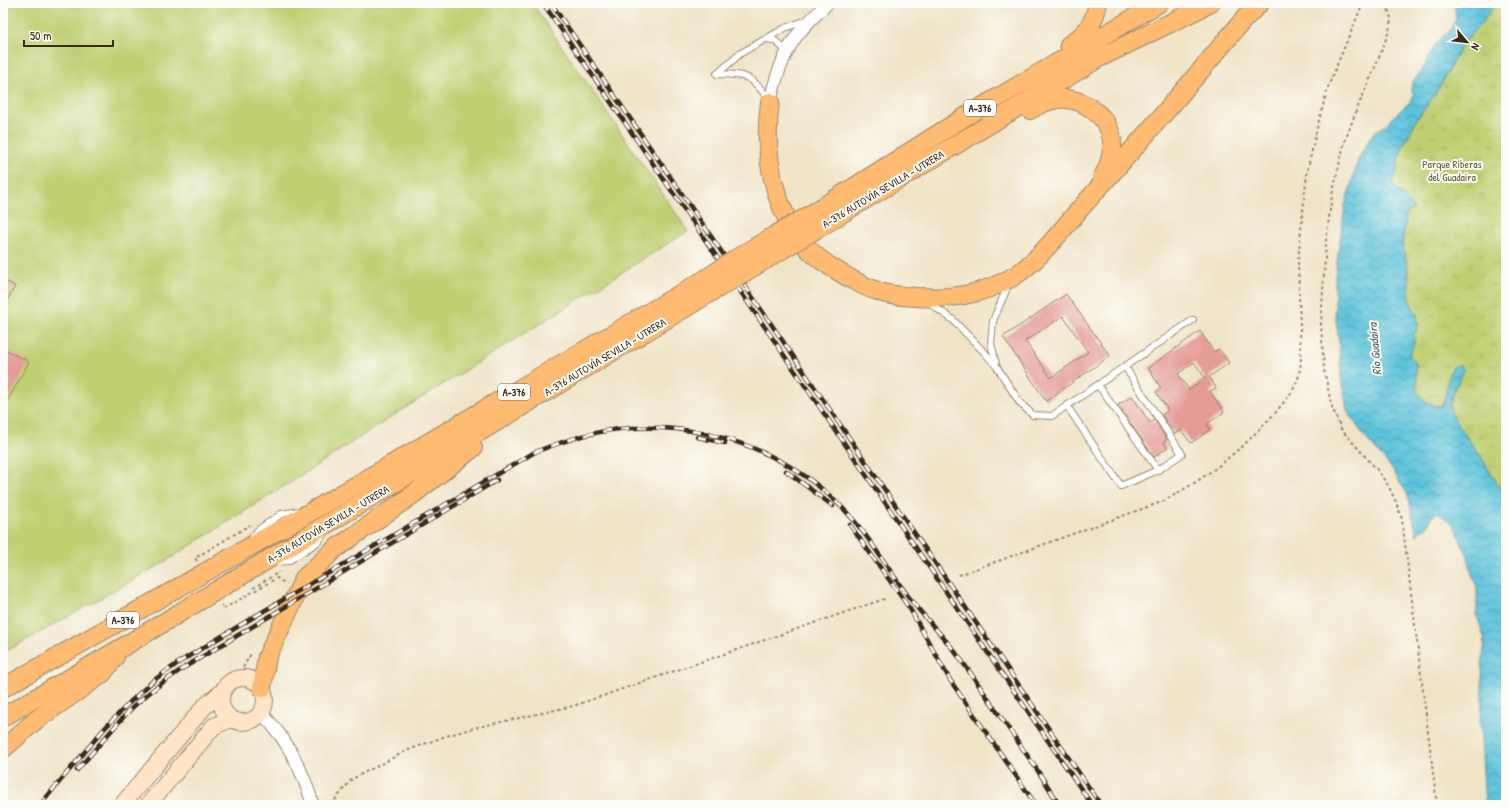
<svg xmlns="http://www.w3.org/2000/svg" width="1509" height="808" font-family="'Patrick Hand',sans-serif">
	<defs>
		<pattern id="park-tufts" width="24" height="20" patternUnits="userSpaceOnUse"><rect width="24" height="20" fill="#c0cf72"/><path d="M3 7l-1-3M5 7V3M7 7l1-3M15 17l-1-3M17 17v-4M19 17l1-3" fill="none" stroke="#a6b262"/></pattern>
		<pattern id="water-waves" width="16" height="10" patternUnits="userSpaceOnUse"><rect width="16" height="10" fill="#5dc3db"/><path d="M0 5q4-4 8 0t8 0" fill="none" stroke="#4e9fb1"/></pattern>
	</defs>
	<rect width="100%" height="100%" fill="#fdfcf7"/>
	<filter id="ink" filterUnits="userSpaceOnUse"><feTurbulence type="fractalNoise" baseFrequency=".025" numOctaves="2"/><feDisplacementMap in="SourceGraphic" scale="8" xChannelSelector="R" yChannelSelector="G"/><feConvolveMatrix kernelMatrix="1 2 1 2 8 2 1 2 1" color-interpolation-filters="sRGB"/></filter>
	<filter id="wash" filterUnits="userSpaceOnUse"><feTurbulence type="fractalNoise" baseFrequency=".012" numOctaves="4" result="noise"/><feDisplacementMap in="SourceGraphic" scale="16" xChannelSelector="R" yChannelSelector="G"/><feGaussianBlur stdDeviation="0.9" result="paint"/><feColorMatrix in="noise" values="0 0 0 0 0 0 0 0 0 0 0 0 0 0 0 0 0 1.4 0 .05"/><feComposite in="paint" operator="in"/></filter>
	<g filter="url(#wash)">
		<rect width="100%" height="100%" fill="#f0e4c7"/>
		<!-- grass -->
		<path fill="#c0cf72" stroke="#7e7c48" d="M3 3H532L688 231 399 412 286 485 163 563 3 653Z"/>
		<!-- park -->
		<path fill="url(#park-tufts)" stroke="#7e7c48" d="M1496 3H1506V529L1505 496 1480 456 1452 416 1450 406 1453 392 1460 379 1463 370 1460 365 1448 374V387L1442 406C1429 407 1425 401 1417 392 1418 382 1415 373 1416 363L1409 356 1414 344 1413 335 1418 325 1417 315 1410 302 1408 268 1402 243 1407 212 1414 209 1392 184 1394 177 1399 168 1397 163 1404 144 1417 119 1436 93 1459 50 1472 33 1483 22Z"/>
		<!-- water -->
		<path fill="url(#water-waves)" stroke="#4c767c" d="M1456 3H1496L1483 22 1472 33 1459 50 1436 93 1417 119 1404 144 1397 163 1399 168 1394 177 1392 184 1414 209 1407 212 1402 243 1408 268 1410 302 1417 315 1418 325 1414 335V344L1409 356 1416 363C1415 373 1418 382 1417 392 1425 401 1429 407 1442 406 1448 392 1446 378 1453 367L1460 365 1464 370C1460 382 1449 394 1450 407 1452 421 1473 444 1481 457 1489 470 1497 483 1505 496L1506 805H1485L1480 721 1482 701V666L1485 641 1477 615V587L1472 575 1467 553 1462 544 1458 533 1453 525 1438 512 1435 513 1426 528 1420 530 1417 536 1408 495 1390 466 1363 435 1347 410 1341 377 1339 342 1335 313V276L1340 239 1345 206 1358 160 1370 137 1376 131 1387 124 1393 117 1409 103 1414 96 1411 90 1412 82 1422 71 1435 45 1442 37 1449 32 1456 19 1455 9Z"/>
		<g id="blocks">
			<!-- building -->
			<path fill="#e49c96" fill-rule="evenodd" d="M3 280 15 286 3 308Z
				M1066 294 1110 356 1046 401 1003 337ZM1063 316 1088 352 1051 378 1025 341Z
				M1200 331 1214 352 1219 349 1229 363 1209 377 1216 388 1210 391 1224 412 1207 424 1210 430 1191 443 1181 430 1175 434 1162 415 1168 410 1156 392 1161 388 1148 368ZM1194 362 1205 378 1189 390 1178 374Z
				M6 350 29 362 3 409V356Z
				M1132 396 1150 423 1155 420 1167 440 1164 442 1167 448 1154 457 1118 405Z"/>
		</g>
	</g>
	<g filter="url(#ink)">
		<use href="#blocks" fill-opacity="0" stroke="#968772" stroke-width="1"/>
		<g fill="none" stroke-linecap="round" stroke-linejoin="round">
			<!-- lane casing -->
			<g stroke="#968772" stroke-width="8">
				<path id="lane" d="M767 39 774 40 788 52
					M717 74 741 53 785 28 807 20
					M717 74C748 75 751 75 770 101
					M928 302 953 320 985 353 997 367 1020 403 1033 415 1052 416 1193 320
					M996 364 991 343 993 321 1009 283
					M1098 385 1158 470 1182 454 1125 367
					M1067 406 1121 486 1158 470
					M251 539 258 530 281 514 300 511
					M275 562 288 561 318 542 324 533"/>
			</g>
			<!-- street casing -->
			<g stroke="#968772" stroke-width="14">
				<path id="street" d="M770 102C776 75 785 48 803 28 811 19 820 11 828 3
					M261 713C286 737 303 771 313 805"/>
			</g>
			<!-- secondary casing -->
			<g stroke="#968772" stroke-width="18">
				<path id="secondary" d="M221 700a22 22 0 1 1 44 0a22 22 0 1 1-44 0Z
					M122 805 204 707 222 692
					M148 805 214 726 231 719"/>
			</g>
			<!-- primary casing -->
			<g stroke="#968772" stroke-width="20">
				<path id="primary" d="M1069 45C1086 34 1094 24 1098 3
					M770 102C762 160 776 231 828 265 844 275 861 286 880 292 891 296 903 296 916 297 952 299 978 296 1011 278 1038 263 1066 224 1087 201 1141 141 1193 80 1245 18L1260 3
					M1030 110C1038 105 1049 100 1059 99 1082 97 1109 116 1112 140 1113 154 1109 167 1102 178
					M805 218 968 115 1159 3
					M815 230 1099 58 1211 3
					M737 258 777 234
					M747 271 788 246
					M3 688 321 506 707 278
					M262 688 267 657 304 578 335 549 415 493 473 448
					M3 717 123 647 715 290
					M3 749 36 720 102 674 115 657"/>
			</g>
			<!-- path -->
			<path stroke="#968772" stroke-width="2" stroke-dasharray="3 3" stroke-linecap="butt" d="M1378 3 1389 11 1391 19 1389 31 1376 65 1356 111 1344 144 1332 195 1326 240 1321 324 1324 370 1332 407 1341 429 1379 472 1389 487 1396 502 1402 519 1437 805
				M197 561 195 558 250 525
				M959 575 1164 501 1196 482 1216 468 1244 445 1276 412 1292 392 1298 379 1301 363 1298 260 1307 172 1318 124 1329 84 1363 3
				M253 588 279 572
				M223 605H222L223 609 277 578 286 584
				M237 678 252 652
				M323 801 331 804
				M331 805 352 779 406 751 443 737 474 728 573 706 887 598"/>
			<!-- lane -->
			<use href="#lane" stroke="#fff" stroke-width="6"/>
			<!-- street -->
			<use href="#street" stroke="#fff" stroke-width="12"/>
			<!-- secondary -->
			<use href="#secondary" stroke="#ffe4c6" stroke-width="16"/>
			<!-- primary -->
			<use href="#primary" stroke="#febb71" stroke-width="18"/>
			<!-- rail casing -->
			<g stroke="#3b2a1e" stroke-width="4.5">
				<path id="rail" d="M543 3 1092 805
					M551 3 1101 805
					M697 437 725 443
					M786 471 833 506
					M850 525 910 609 950 680 1036 805
					M77 770C95 750 112 729 131 709 147 693 166 680 185 667L497 480
					M40 805 103 730 129 703 154 680 181 661 257 615 535 452C566 440 599 429 634 428 715 424 796 455 851 517 875 544 892 577 915 605 927 620 940 633 952 648 971 672 987 698 1005 723 1023 750 1043 776 1059 805"/>
			</g>
			<!-- rail -->
			<use href="#rail" stroke="#fdfcf7" stroke-width="3" stroke-dasharray="9" stroke-linecap="butt"/>
			<!-- primary-bridge casing -->
			<g stroke="#968772" stroke-width="20" stroke-linecap="butt">
				<path id="primary-bridge" d="M777 234 805 218
					M788 246 815 230
					M707 278 737 258
					M715 290 747 271"/>
			</g>
			<!-- primary-bridge -->
			<use href="#primary-bridge" stroke="#febb71" stroke-width="18"/>
		</g>
	</g>
	<g text-anchor="middle" stroke-width="4" stroke-linejoin="round" paint-order="stroke">
		<!-- shield labels -->
		<g fill="#fdfcf7" stroke="#75695f" stroke-width="1">
			<rect x="964" y="100" width="32" height="16" rx="3"/>
			<rect x="498" y="384" width="32" height="16" rx="3"/>
			<rect x="107" y="612" width="32" height="16" rx="3"/>
		</g>
		<g font-size="10" font-weight="bold" fill="#3b2a1e">
			<text x="980" y="112">A-376</text>
			<text x="514" y="396">A-376</text>
			<text x="123" y="624">A-376</text>
		</g>
		<!-- park labels -->
		<g font-size="11" fill="#635c37" stroke="#fdfcf7">
			<text x="1452" y="168">Parque Riberas<tspan x="1452" dy="13">del Guadaira</tspan></text>
		</g>
		<!-- street labels -->
		<g font-size="11" fill="#3b2a1e" stroke="#fdfcf7">
			<text transform="translate(883 189) rotate(-31)" y="4">A-376 AUTOVÍA SEVILLA - UTRERA</text>
			<text transform="translate(605 357) rotate(-31)" y="4">A-376 AUTOVÍA SEVILLA - UTRERA</text>
			<text transform="translate(328 524) rotate(-31)" y="4">A-376 AUTOVÍA SEVILLA - UTRERA</text>
		</g>
		<!-- water labels -->
		<g font-size="12" font-style="italic" fill="#476060" stroke="#fdfcf7">
			<text transform="translate(1375 349) rotate(-95)" y="4">Río Guadaíra</text>
		</g>
	</g>
	<!-- margin -->
	<rect width="1509" height="808" fill="none" stroke="#fdfcf7" stroke-width="16"/>
	<!-- north arrow -->
	<g transform="translate(1467 42) rotate(118)" stroke="#fdfcf7" stroke-width="3" paint-order="stroke">
	<path d="M0-3L7 15L0 10L-7 15Z" fill="#3b2a1e"/>
	<text y="-6" font-size="11" font-weight="bold" text-anchor="middle" fill="#3b2a1e">N</text>
	</g>
	<!-- scale -->
	<path d="M24 40v6h89v-6" fill="none" stroke="#3b2a1e" stroke-width="2"/>
	<text x="30" y="40" font-size="12" fill="#3b2a1e" stroke="#fdfcf7" stroke-width="3" paint-order="stroke">50 m</text>
</svg>
